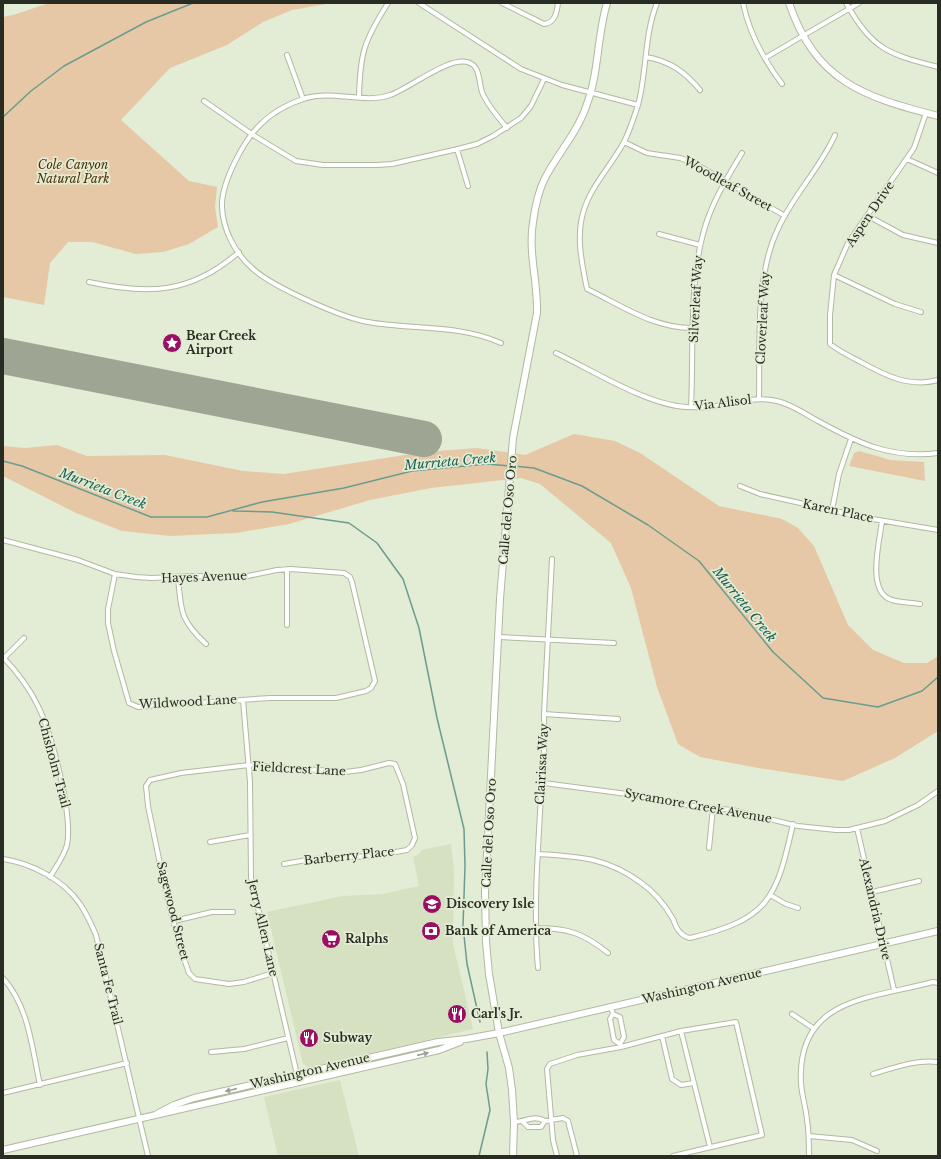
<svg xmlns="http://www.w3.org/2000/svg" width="941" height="1159" font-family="'Libre Baskerville',serif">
	<rect width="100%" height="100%" fill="#e3ecd4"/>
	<!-- built -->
	<path fill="#d6e1c1" d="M451 844 454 870 453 944 473 1029 313 1067H308L303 1064 267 912 343 896 382 894 419 886 413 857 418 855 422 850Z
		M340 1080 359 1156H278L264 1097Z"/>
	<!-- green -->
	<path fill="#e6c8a7" d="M49 3H332L292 10 263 22 227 45 170 68 121 120 189 181 217 187 215 207 218 227 189 244 163 252 136 254 92 242H68L50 263 44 305 3 297V17L13 15Z
		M574 434 615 441 640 453 719 506 782 519 798 528 814 546 848 625 873 650 904 663H927L938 656V731L895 758 843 781 758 768 700 757 678 744 657 687 631 588 611 543 540 484 521 478 431 488 370 500 289 524 236 533 170 536 122 531 76 513 3 476V446L25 448 57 445 87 456 165 455 243 471 284 474 424 452 477 448 525 455Z
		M859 451 891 460 924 462 925 481 849 466 854 453Z"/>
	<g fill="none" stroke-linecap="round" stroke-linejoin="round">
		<!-- stream -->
		<path stroke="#6a9d8f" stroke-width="1.5" d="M3 117 31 91 64 66 146 22 193 3
			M3 461 22 466 151 517H207L262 502 344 488 412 471 487 464 510 466
			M513 466 534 468 582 486 648 525 699 561 773 652 823 698 878 707 922 691 938 677
			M233 511 272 512 349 523 377 543 403 579 419 628 437 718 464 829 465 866 463 926 467 964 480 1022
			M479 1156 490 1110 486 1084 488 1069 487 1052"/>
		<!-- runway -->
		<path stroke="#9ea693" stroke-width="36" d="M3 356 424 439"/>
		<!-- street casing -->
		<g stroke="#b1b9a2" stroke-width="6">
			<path id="street" d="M419 3 521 69 562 85 638 105
				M502 3 544 24C555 23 557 12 558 3
				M657 3C644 35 647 72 638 105 634 117 630 130 624 142 611 166 590 187 583 213 576 238 582 264 587 289 621 305 654 329 694 328
				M743 3C749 33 764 60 782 84
				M846 3C873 50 888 54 938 67
				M287 55 303 99
				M646 57C670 61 685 72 700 90
				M765 58 859 3
				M359 97C360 53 364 41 388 3
				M204 101 253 135 296 161 323 165H377L392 164 458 149 477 144 493 136 521 118 531 106 544 79
				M926 113 914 148 848 243 834 275 830 315V344C839 351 849 356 859 361 884 375 909 388 938 380
				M624 142 647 153 680 158 694 163 785 216
				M457 149 468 186
				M907 159 938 173
				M868 216 903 235 938 243
				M659 234 700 245
				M834 275 895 304 921 312
				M89 282C148 295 191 294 239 252
				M501 343C458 324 413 330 368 322 342 318 271 286 252 268 235 253 223 230 222 207 221 183 244 139 262 123 274 111 291 103 306 98 333 90 364 104 390 95 409 89 451 54 470 63 480 67 479 83 482 92 487 105 498 117 507 128
				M556 353C592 370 649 406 687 407 695 407 704 408 711 407 734 403 754 396 777 401 791 404 805 414 818 421 858 443 891 459 938 453
				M759 399C760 347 755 278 777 231 792 196 820 169 835 135
				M691 407C694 349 688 275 707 221 715 197 729 175 742 153
				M740 486 760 494 867 518 938 530
				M832 510 839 474 851 439
				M882 521C880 539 868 584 886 597 893 603 910 602 920 604
				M3 540 78 560 115 574 136 577 152 578 193 576 243 577 277 570 291 569 344 573 350 577 352 582 375 681 371 688 366 691 336 698H270L138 707 129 703 114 651 108 623V609L115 574
				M287 569V625
				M178 577C181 611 180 620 206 644
				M499 637 614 643
				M3 657C17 672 29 687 38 706 52 734 73 815 67 845 64 856 56 867 50 877
				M4 658 24 638
				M243 700 250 782 251 878 299 1083
				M544 714 618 719
				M544 783 627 794 684 805 732 810 798 826 836 830H849L885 821 918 805 938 791
				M857 828 894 990
				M210 842 250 835
				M709 848 713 808
				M538 854C580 857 605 857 640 882 653 891 665 905 673 919 675 923 676 929 680 932 683 936 685 937 690 938 769 919 776 900 793 824
				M3 859C31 863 64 880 80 904 87 914 91 924 96 935L148 1156
				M872 892 919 881
				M770 895 786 904 798 908
				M174 921 212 912H233
				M536 928C568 928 583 933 608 953
				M538 968C533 911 538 852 541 795L544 783V714L552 559
				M273 973 244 982 229 984 195 979 189 973 179 944 165 888 148 806 146 786 150 780 181 773 249 765 345 772 361 770 389 763 395 764 403 784 415 838 412 845 407 850 373 856 312 859 284 864
				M3 978C29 1007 32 1048 40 1085
				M611 1007 613 1014 620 1017 624 1037 620 1044 621 1047
				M613 1014 610 1019 614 1040 620 1044
				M792 1014 813 1028
				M681 1031 710 1147
				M662 1036 672 1079 681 1085 694 1083
				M211 1052 244 1049 288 1038
				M873 1074C893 1068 917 1059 938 1062
				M3 1093 127 1063
				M514 1122C526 1122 534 1114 545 1121
				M523 1122 528 1127H541L545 1121 563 1118 568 1121 577 1156
				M809 1136 852 1140 877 1151
				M557 1156 553 1140 547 1069 550 1064 577 1055 621 1047 681 1031 736 1022 762 1135 673 1156
				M809 1156C809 1144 809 1132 807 1120 806 1108 802 1096 801 1084 796 997 871 999 933 982L938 983"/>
		</g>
		<!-- secondary casing -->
		<g stroke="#b1b9a2" stroke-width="8">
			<path id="secondary" d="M789 3C816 82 864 97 938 116
				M341 1070 357 1065 363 1060
				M157 1114 174 1105 194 1098 438 1042 466 1039 499 1033 938 931
				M3 1150 439 1050 460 1042
				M513 1156 514 1122 512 1090 509 1068 499 1033 489 974 486 942 485 893 500 599 513 438 537 313C538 282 528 253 533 222 535 207 538 192 545 178 558 153 578 132 587 104 599 72 597 36 607 3"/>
		</g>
		<!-- street -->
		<use href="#street" stroke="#fff" stroke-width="4"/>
		<!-- secondary -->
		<use href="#secondary" stroke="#fff" stroke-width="6"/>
	</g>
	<!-- one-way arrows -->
	<defs><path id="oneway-solid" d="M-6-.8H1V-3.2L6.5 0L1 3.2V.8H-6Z"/></defs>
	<g fill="#9ea09c">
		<use href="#oneway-solid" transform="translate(423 1054) rotate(-13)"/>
		<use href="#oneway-solid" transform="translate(231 1090) rotate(167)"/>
	</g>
	<!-- icons -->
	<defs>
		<g id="sight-disc" transform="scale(1)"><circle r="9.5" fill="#991062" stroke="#e3ecd4"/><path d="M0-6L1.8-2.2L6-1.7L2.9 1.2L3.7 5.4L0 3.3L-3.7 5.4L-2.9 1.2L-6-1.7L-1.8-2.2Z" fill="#fff"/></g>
		<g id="school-disc" transform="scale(1)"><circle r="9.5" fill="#991062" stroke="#e3ecd4"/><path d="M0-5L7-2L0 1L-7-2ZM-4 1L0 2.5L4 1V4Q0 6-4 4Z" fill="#fff"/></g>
		<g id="bank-disc" transform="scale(1)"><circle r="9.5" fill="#991062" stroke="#e3ecd4"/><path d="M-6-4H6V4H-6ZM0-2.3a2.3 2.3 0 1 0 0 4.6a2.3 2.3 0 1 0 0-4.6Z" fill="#fff"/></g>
		<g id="supermarket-disc" transform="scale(1)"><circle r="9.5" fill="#991062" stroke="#e3ecd4"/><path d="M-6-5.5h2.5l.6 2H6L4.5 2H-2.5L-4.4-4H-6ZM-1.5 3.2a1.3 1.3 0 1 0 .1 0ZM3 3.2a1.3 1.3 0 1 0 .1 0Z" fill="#fff"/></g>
		<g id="restaurant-disc" transform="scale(1)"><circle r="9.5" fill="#991062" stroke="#e3ecd4"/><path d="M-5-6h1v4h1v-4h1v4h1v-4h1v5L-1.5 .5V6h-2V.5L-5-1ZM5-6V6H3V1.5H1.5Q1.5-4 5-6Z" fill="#fff"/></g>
	</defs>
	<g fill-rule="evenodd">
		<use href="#sight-disc" x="172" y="343"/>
		<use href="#school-disc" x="432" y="904"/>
		<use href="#bank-disc" x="431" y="931"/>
		<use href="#supermarket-disc" x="331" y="939"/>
		<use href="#restaurant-disc" x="457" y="1014"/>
		<use href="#restaurant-disc" x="309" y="1038"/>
	</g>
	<g text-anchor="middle" stroke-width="3.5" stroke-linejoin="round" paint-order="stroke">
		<!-- park labels -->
		<g font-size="12" font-style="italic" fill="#4e3003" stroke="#e3ecd4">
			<text x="73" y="169">Cole Canyon<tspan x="73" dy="14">Natural Park</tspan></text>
		</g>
		<!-- street labels -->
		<g font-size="12" fill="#282c22" stroke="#e3ecd4">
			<text transform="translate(728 184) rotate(29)" y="4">Woodleaf Street</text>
			<text transform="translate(870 214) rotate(-56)" y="4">Aspen Drive</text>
			<text transform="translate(696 299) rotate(-87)" y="4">Silverleaf Way</text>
			<text transform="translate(763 318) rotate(-87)" y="4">Cloverleaf Way</text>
			<text transform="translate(723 403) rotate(-7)" y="4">Via Alisol</text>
			<text transform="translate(508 510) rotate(-85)" y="4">Calle del Oso Oro</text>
			<text transform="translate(838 511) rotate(12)" y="4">Karen Place</text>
			<text transform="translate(204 577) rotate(-2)" y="4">Hayes Avenue</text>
			<text transform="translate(188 702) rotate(-3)" y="4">Wildwood Lane</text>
			<text transform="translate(54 763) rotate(75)" y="4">Chisholm Trail</text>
			<text transform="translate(542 764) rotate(-87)" y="4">Clairissa Way</text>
			<text transform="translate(299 769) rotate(3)" y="4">Fieldcrest Lane</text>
			<text transform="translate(698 806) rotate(10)" y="4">Sycamore Creek Avenue</text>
			<text transform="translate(489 833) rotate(-87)" y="4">Calle del Oso Oro</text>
			<text transform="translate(349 856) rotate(-6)" y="4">Barberry Place</text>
			<text transform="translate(875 909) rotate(77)" y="4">Alexandria Drive</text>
			<text transform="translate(173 911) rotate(76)" y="4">Sagewood Street</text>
			<text transform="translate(263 928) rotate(77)" y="4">Jerry Allen Lane</text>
			<text transform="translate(108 984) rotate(76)" y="4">Santa Fe Trail</text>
			<text transform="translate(702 986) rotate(-13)" y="4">Washington Avenue</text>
			<text transform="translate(310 1071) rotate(-13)" y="4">Washington Avenue</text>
		</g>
		<!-- poi labels -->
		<g font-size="12" font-weight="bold" fill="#282c22" stroke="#e3ecd4" text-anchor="start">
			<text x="186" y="340">Bear Creek<tspan x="186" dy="14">Airport</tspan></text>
			<text x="446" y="908">Discovery Isle</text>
			<text x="445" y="935">Bank of America</text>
			<text x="345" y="943">Ralphs</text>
			<text x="471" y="1018">Carl's Jr.</text>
			<text x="323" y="1042">Subway</text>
		</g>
		<!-- water labels -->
		<g font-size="13" font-style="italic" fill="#1d6051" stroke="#e3ecd4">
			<text transform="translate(450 461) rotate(-5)" y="5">Murrieta Creek</text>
			<text transform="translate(103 488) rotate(21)" y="5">Murrieta Creek</text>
			<text transform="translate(745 604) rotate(51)" y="5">Murrieta Creek</text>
		</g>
	</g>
	<!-- border -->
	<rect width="941" height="1159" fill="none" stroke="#282c22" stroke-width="8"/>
</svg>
